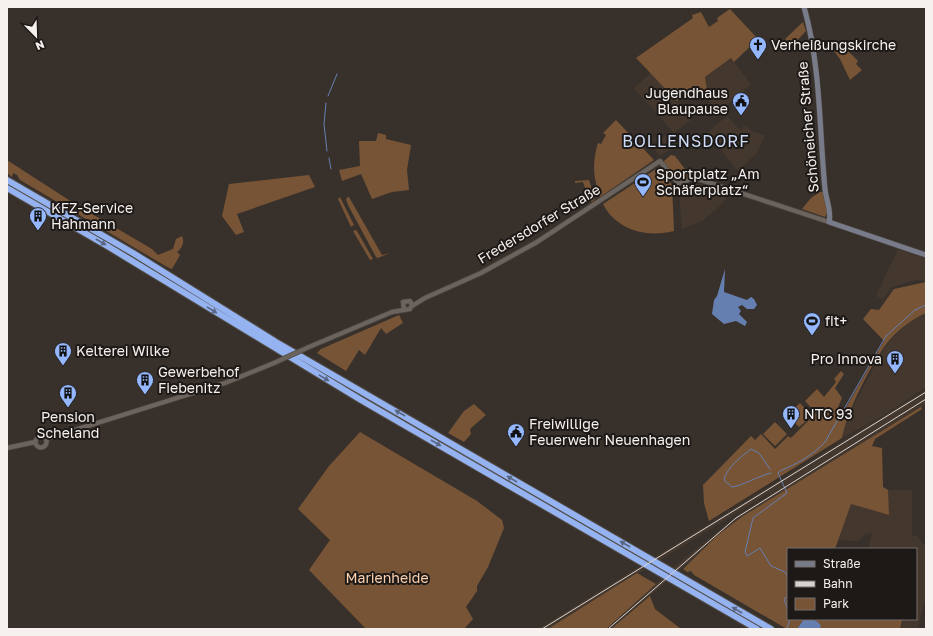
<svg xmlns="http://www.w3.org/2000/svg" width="933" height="636" font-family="'Golos Text',sans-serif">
	<rect width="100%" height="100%" fill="#38312b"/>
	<!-- built -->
	<path fill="#44382e" d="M731 58 751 84 714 117 711 112 705 78Z
		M651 73 680 104 678 107 691 120 674 133 634 88Z
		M727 116 741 131 745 125 752 131 765 136 757 153 738 171 707 133Z
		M670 132 680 143 660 156 652 147Z
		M693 182 728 194 721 205 702 221 682 229 679 192Z
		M898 249 926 259V278L925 281 916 280 892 287 883 299 876 296Z
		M926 313V387L884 415 842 438 844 424 885 346 913 318Z
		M926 390V404L743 516 611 629H606L680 562 741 513 770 495 769 493 548 629H538Z
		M888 490H912V535L917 536 926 547V595L918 629H900L902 619H916V549H868L872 533 866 534 858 541 838 540 851 504 888 515Z"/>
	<!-- green -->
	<path fill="#785436" d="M730 9 758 39 734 62 731 58 705 77 708 96 704 97 695 87 677 101 636 58 693 18 692 15 701 12 709 27 718 21 717 18Z
		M803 22 806 31 792 46 785 39Z
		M841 44 858 61 856 64 862 70 850 80 840 59 834 51Z
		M616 120 654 160 600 197C593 177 592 163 598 143L601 144 606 135 603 133Z
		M378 133 386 135V139L411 145 407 170 409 190 392 192 372 199 361 174 342 181 339 170 360 166 359 141H376Z
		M671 155 675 156 691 177 684 181H679L664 163V161Z
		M7 160 75 204 152 249 158 255 173 249 176 239 182 236C185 242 182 248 177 252L180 255 172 269 169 268 20 180 17 175 13 173 12 177 7 173Z
		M659 167 672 185 674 231C647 238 616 230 603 204Z
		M309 175 315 187 237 214 244 232 236 235 222 216 229 184Z
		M589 180 595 199 592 202 590 200V203L583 182 575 183V181Z
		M820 192H823L828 212 825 217 802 209 811 198Z
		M340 197 354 225 351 227 338 199Z
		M348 197H349L382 255 390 253 378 258 376 257 348 205 346 199Z
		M356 230 357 231 373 259 370 260 353 231Z
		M926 282V313C911 319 894 333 884 347 868 371 847 411 842 438L709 521 704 503 703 485 751 436 755 440 761 434 775 449 788 436 791 438 816 413 805 401 817 389 824 397 836 382 834 379 841 371 844 374 835 388 842 398 838 407 844 411 884 341 863 319 871 309 879 310 894 289Z
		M399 315 403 323 386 334 381 328 365 355 359 350 346 371 317 353 321 349Z
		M800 403 812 416 799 427 787 415Z
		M474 404 486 415 470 429 471 434 464 442 448 433 464 411Z
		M921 407 922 409 875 439 872 446 882 448 883 487 888 490 889 515 851 504 835 549H788V619H804L797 629H787L694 575 691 571 687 572 683 569 718 535 743 516Z
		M775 422 787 434 775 446 763 434Z
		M360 432 477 501 502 520 504 528 488 567 477 586V591L466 607 473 619 464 629H366L309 570 330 540 298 509 329 466Z
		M637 573 656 584 606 629H548Z
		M650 596 655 609 681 629H611Z
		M814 619H902L900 629H820L821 626Z"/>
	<!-- water -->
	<path fill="#667fb1" d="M725 269 724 292 747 300 751 297 754 299 757 305 754 309H747L742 305 738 307 741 311 739 314 747 322 745 326 736 321 724 324 712 314 714 300 717 296Z
		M804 619C812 619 817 619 821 626L820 629H797Z"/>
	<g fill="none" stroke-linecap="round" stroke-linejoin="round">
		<!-- stream -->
		<path stroke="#667fb1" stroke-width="1" d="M328 96 337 74
			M326 103 324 124 327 151
			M329 158 331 169
			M770 469 759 453 751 449C742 456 726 468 724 480L732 487C742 486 758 476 771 473
			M788 577 785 572 771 566 760 548 747 556 745 552 753 518 787 493 778 473 780 471C798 463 812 456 825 442L886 336 915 310 926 305
			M788 588V593
			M788 596 784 599 788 610
			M787 628 790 619"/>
		<!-- tertiary casing -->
		<g stroke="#534d48" stroke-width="5.5">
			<path id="tertiary" d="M412 306 425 298 481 273 537 242 660 161 678 183C685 184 688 178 695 178L829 222
				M309 347 392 312 410 309 412 305 410 301 403 302 404 309
				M35.5 442a5.5 5.5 0 1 1 11 0a5.5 5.5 0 1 1-11 0Z
				M46 439 225 383 274 363
				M7 448 35 442"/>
		</g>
		<!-- secondary casing -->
		<g stroke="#534d48" stroke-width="6">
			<path id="secondary" d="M804 7C821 67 819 128 825 189 826 200 832 212 829 222L926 255"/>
		</g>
		<!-- motorway casing -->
		<g stroke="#534d48" stroke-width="8">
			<path id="motorway" d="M7 180 133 253 276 342 771 629
				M7 188 109 247 361 400 757 629"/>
		</g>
		<!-- tertiary -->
		<use href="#tertiary" stroke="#6b635d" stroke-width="4"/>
		<!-- secondary -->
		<use href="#secondary" stroke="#787b89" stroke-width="5"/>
		<!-- motorway -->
		<use href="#motorway" stroke="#95b3f1" stroke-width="6"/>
		<!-- tram -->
		<path stroke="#d9d3d0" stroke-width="1" d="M608 629 736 518 926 399"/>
		<!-- rail -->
		<path stroke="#d9d3d0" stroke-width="1" d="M542 629 926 392"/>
		<!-- tertiary-bridge casing -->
		<g stroke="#534d48" stroke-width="5.5" stroke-linecap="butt">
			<path id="tertiary-bridge" d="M274 363 309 347"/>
		</g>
		<!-- tertiary-bridge -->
		<use href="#tertiary-bridge" stroke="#6b635d" stroke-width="4"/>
	</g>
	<!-- one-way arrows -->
	<defs><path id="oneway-solid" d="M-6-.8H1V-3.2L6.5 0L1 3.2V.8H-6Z"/></defs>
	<g fill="#596684">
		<use href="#oneway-solid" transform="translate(101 242) rotate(30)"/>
		<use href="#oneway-solid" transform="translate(212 310) rotate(32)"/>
		<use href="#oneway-solid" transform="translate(324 378) rotate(31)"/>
		<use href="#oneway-solid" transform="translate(400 413) rotate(-150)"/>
		<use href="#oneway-solid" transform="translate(436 443) rotate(30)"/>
		<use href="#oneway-solid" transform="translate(512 479) rotate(-149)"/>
		<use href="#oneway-solid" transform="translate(625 544) rotate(-150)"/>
		<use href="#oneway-solid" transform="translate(737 610) rotate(-150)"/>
	</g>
	<!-- icons -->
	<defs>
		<g id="church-pin" transform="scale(0.9)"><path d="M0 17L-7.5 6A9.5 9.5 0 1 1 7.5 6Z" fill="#94b7fd" stroke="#1d1917"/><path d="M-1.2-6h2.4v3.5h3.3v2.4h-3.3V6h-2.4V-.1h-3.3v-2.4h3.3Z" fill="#111"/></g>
		<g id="civic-pin" transform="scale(0.9)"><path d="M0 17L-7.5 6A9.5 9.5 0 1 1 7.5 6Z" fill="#94b7fd" stroke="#1d1917"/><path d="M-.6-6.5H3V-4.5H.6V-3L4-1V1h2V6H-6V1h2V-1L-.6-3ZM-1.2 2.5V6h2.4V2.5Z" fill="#111"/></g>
		<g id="stadium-pin" transform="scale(0.9)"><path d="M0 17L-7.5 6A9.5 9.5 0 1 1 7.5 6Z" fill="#94b7fd" stroke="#1d1917"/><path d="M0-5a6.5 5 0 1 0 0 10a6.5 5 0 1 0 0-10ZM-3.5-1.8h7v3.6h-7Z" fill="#111"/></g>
		<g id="building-pin" transform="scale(0.9)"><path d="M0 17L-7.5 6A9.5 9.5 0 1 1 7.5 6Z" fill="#94b7fd" stroke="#1d1917"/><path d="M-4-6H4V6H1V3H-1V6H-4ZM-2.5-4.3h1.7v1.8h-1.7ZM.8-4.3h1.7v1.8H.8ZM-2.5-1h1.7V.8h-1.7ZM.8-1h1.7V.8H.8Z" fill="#111"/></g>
	</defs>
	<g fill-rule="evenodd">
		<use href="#church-pin" x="758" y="45"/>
		<use href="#civic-pin" x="741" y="101"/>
		<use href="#stadium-pin" x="643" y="182"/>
		<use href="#building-pin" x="38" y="216"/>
		<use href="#stadium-pin" x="812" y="321"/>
		<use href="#building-pin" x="63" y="351"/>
		<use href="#building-pin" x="895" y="359"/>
		<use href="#building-pin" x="145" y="380"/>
		<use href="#building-pin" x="68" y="393"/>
		<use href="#building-pin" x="791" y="414"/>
		<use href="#civic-pin" x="516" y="432"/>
	</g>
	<g text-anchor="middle" stroke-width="4" stroke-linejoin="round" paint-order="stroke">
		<!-- poi labels -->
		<g font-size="14" fill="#f6f1ee" stroke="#1d1917" text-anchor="start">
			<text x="771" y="50">Verheißungskirche</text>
			<text x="728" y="98" text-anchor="end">Jugendhaus<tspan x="728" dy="16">Blaupause</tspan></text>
			<text x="656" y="179">Sportplatz „Am<tspan x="656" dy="16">Schäferplatz“</tspan></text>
			<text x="51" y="213">KFZ-Service<tspan x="51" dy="16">Hahmann</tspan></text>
			<text x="825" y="326">fit+</text>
			<text x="76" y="356">Kelterei Wilke</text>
			<text x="882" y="364" text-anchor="end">Pro Innova</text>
			<text x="158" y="377">Gewerbehof<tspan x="158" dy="16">Fiebenitz</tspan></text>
			<text x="804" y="419">NTC 93</text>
			<text x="68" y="422" text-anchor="middle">Pension<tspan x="68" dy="16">Scheland</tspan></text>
			<text x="529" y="429">Freiwillige<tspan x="529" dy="16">Feuerwehr Neuenhagen</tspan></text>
		</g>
		<!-- street labels -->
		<g font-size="14" fill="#f6f1ee" stroke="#1d1917">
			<text transform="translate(808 127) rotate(-95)" y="5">Schöneicher Straße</text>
			<text transform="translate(539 224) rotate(-31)" y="5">Fredersdorfer Straße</text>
		</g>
		<!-- park labels -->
		<g font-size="14" fill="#fdd1ae" stroke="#1d1917">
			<text x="387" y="583">Marienheide</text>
		</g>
		<!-- quarter labels -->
		<g font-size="16" letter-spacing="1" fill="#d0def9" stroke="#1d1917">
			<text x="686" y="147">BOLLENSDORF</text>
		</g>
	</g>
	<!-- border -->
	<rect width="933" height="636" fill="none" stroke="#f6f1ee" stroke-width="16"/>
	<!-- legend -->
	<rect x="787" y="548" width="130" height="72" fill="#1d1917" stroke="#746f6d"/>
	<rect x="795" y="561" width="20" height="6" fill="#787b89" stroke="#746f6d"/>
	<text x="823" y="568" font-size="12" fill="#f6f1ee">Straße</text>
	<rect x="795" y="581" width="20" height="6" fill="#d9d3d0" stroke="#746f6d"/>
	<text x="823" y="588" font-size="12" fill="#f6f1ee">Bahn</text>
	<rect x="795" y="598" width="20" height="12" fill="#785436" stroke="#746f6d"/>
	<text x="823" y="608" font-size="12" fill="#f6f1ee">Park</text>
	<!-- north arrow -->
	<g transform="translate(36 36) rotate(157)" stroke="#1d1917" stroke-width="3" paint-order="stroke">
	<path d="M0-3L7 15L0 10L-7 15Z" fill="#f6f1ee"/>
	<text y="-6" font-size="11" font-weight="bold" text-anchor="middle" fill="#f6f1ee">N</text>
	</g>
</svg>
